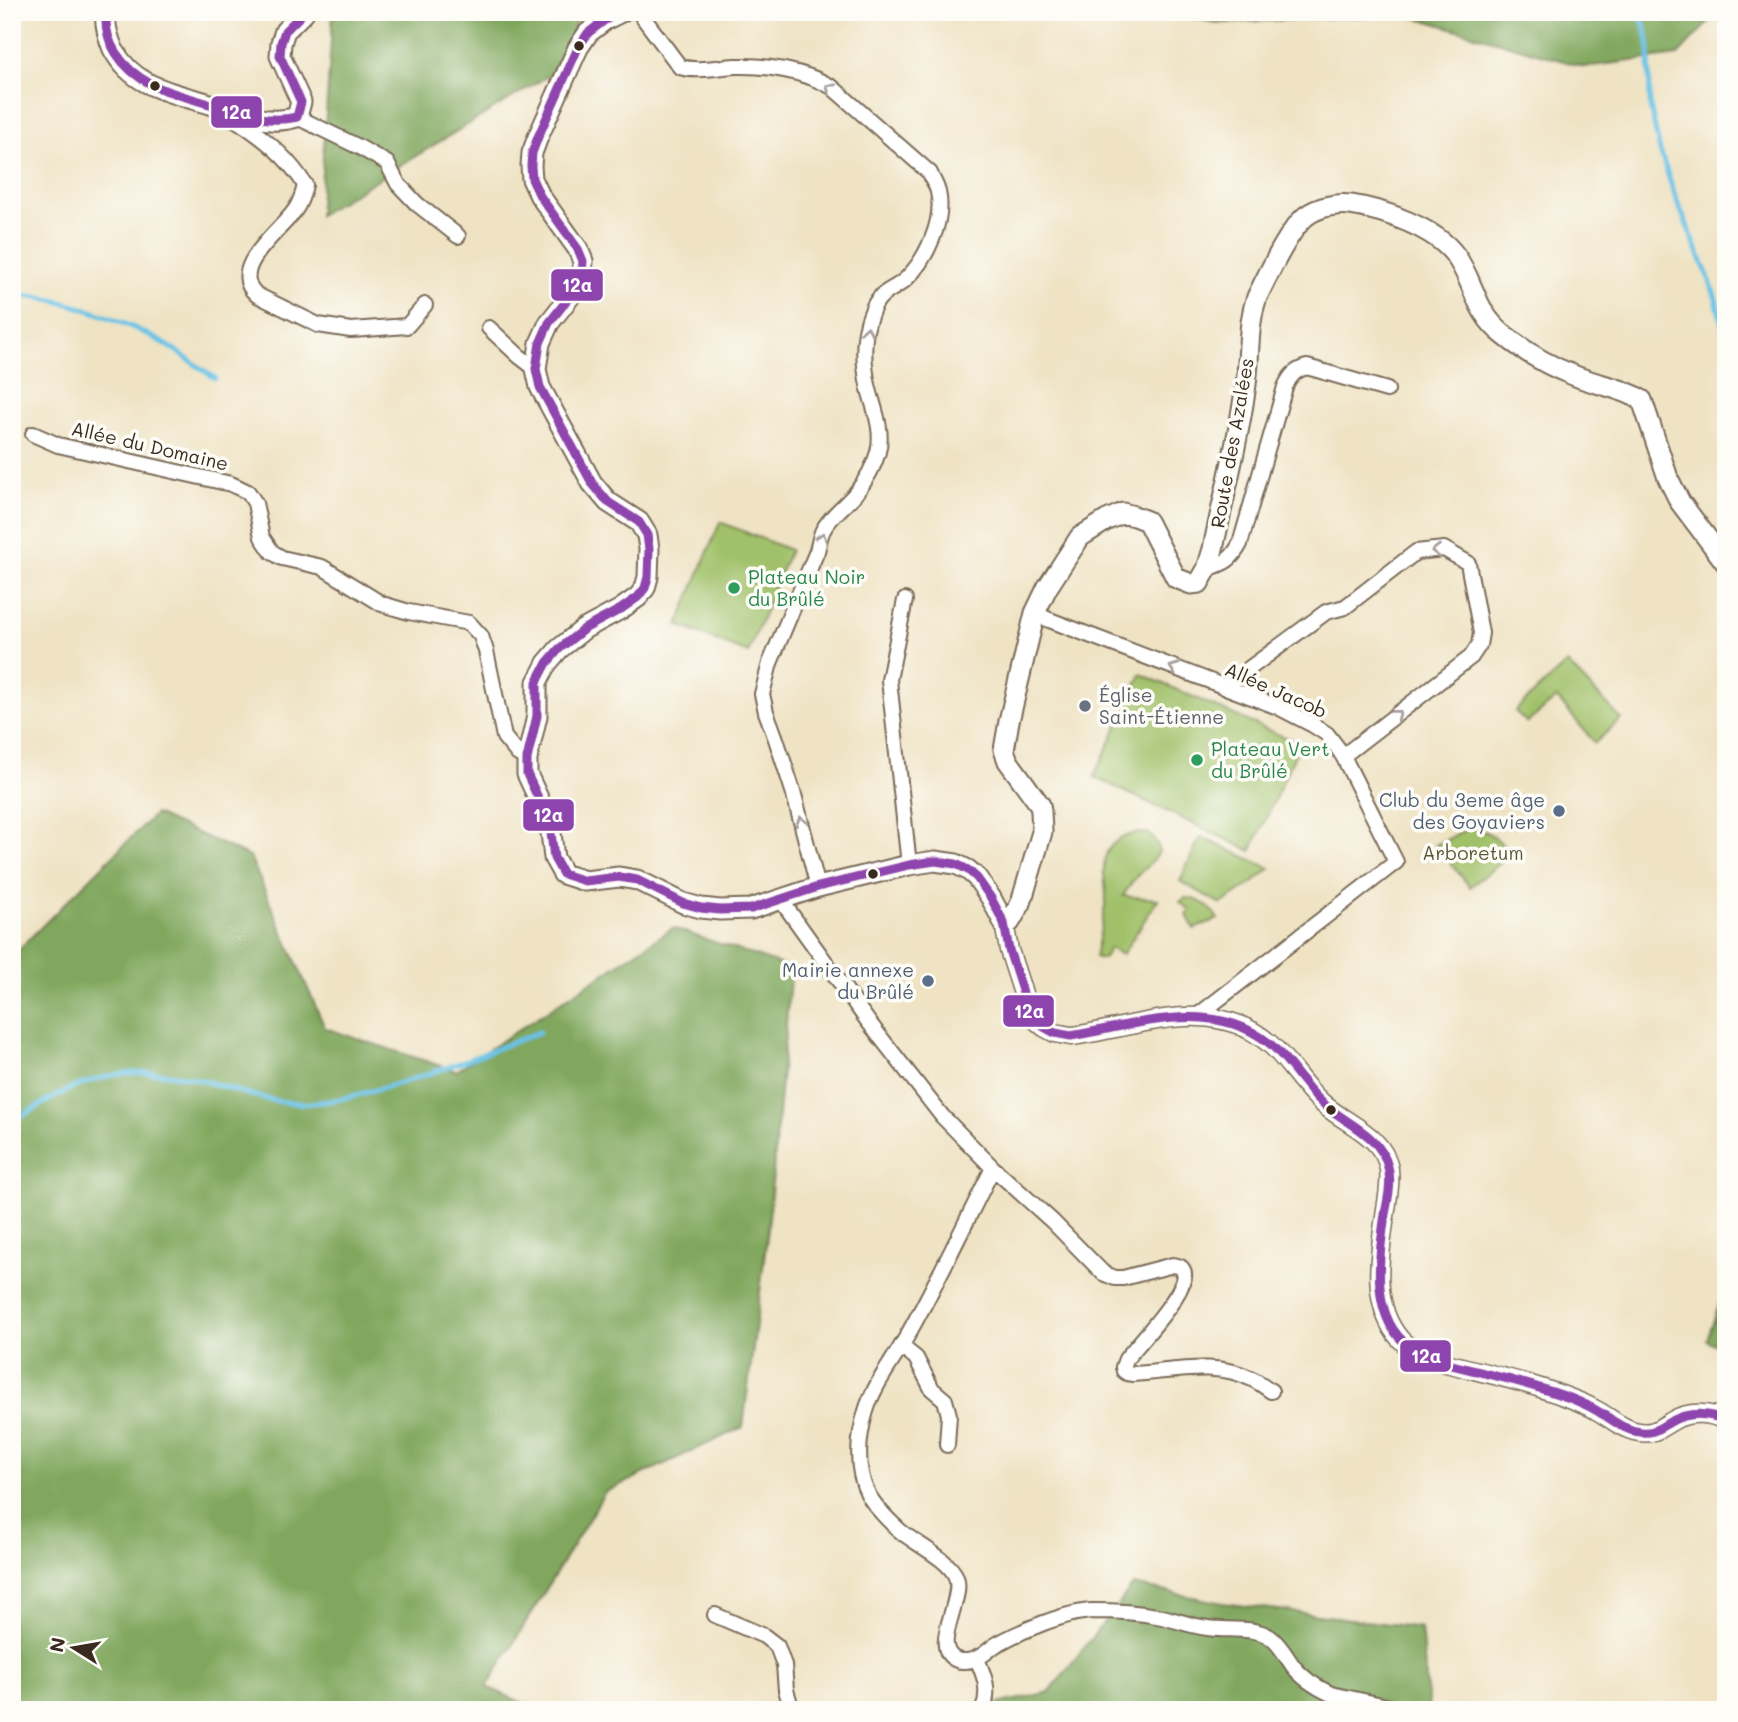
<svg xmlns="http://www.w3.org/2000/svg" width="1738" height="1722" font-family="Mali,sans-serif">
	<rect width="100%" height="100%" fill="#fdfcf7"/>
	<filter id="ink" filterUnits="userSpaceOnUse"><feTurbulence type="fractalNoise" baseFrequency=".0143" numOctaves="2"/><feDisplacementMap in="SourceGraphic" scale="14" xChannelSelector="R" yChannelSelector="G"/><feConvolveMatrix kernelMatrix="1 2 1 2 8 2 1 2 1" color-interpolation-filters="sRGB"/></filter>
	<filter id="wash" filterUnits="userSpaceOnUse"><feTurbulence type="fractalNoise" baseFrequency=".00686" numOctaves="4" result="noise"/><feDisplacementMap in="SourceGraphic" scale="28" xChannelSelector="R" yChannelSelector="G"/><feGaussianBlur stdDeviation="1.57" result="paint"/><feColorMatrix in="noise" values="0 0 0 0 0 0 0 0 0 0 0 0 0 0 0 0 0 1.4 0 .05"/><feComposite in="paint" operator="in"/></filter>
	<g filter="url(#wash)">
		<rect width="100%" height="100%" fill="#efe3c4"/>
		<!-- green -->
		<path fill="#a0c169" stroke="#6e7644" stroke-width="2" d="M720 522 790 550 748 653 678 625Z
			M1567 663 1621 719 1595 743 1557 698 1527 723 1515 711Z
			M1141 674 1300 744 1251 851 1094 777Z
			M1473 826 1494 836 1512 854 1470 887 1436 845Z
			M1137 833H1148C1170 853 1154 858 1140 873 1133 880 1128 888 1123 896L1158 899 1122 955 1110 948 1103 959 1095 957C1099 938 1104 917 1106 897 1106 890 1105 883 1104 875 1102 850 1113 838 1137 833Z
			M1200 837 1270 868 1254 882 1221 904 1180 881Z
			M1185 898C1199 898 1211 907 1218 919L1194 929 1187 915 1190 910 1180 902Z"/>
		<!-- forest -->
		<path fill="#80a75d" stroke="#5e683e" stroke-width="2" d="M333 12H581L551 74 319 215Z
			M1159 12H1718L1678 55 1584 67 1407 15 1218 23Z
			M155 814 250 857 325 1028 456 1071 673 928 791 968 768 1229 743 1427 605 1492 487 1687 539 1710H12V956Z
			M1726 1285V1351L1707 1340Z
			M1133 1585 1223 1603 1421 1628 1429 1710H972L1049 1692Z"/>
		<g fill="none" stroke-linecap="round" stroke-linejoin="round">
			<!-- stream -->
			<path stroke="#69c3e7" stroke-width="5" d="M1639 12 1646 30 1649 48 1650 106 1660 151 1675 196 1710 281 1716 299 1726 341
				M12 294C67 298 128 321 175 350 188 359 201 369 215 378
				M12 1121C25 1115 37 1107 49 1100 103 1069 148 1066 208 1082 242 1092 275 1105 311 1103 331 1102 350 1097 368 1092 427 1077 483 1054 539 1032"/>
		</g>
	</g>
	<g filter="url(#ink)">
		<g fill="none" stroke-linecap="round" stroke-linejoin="round">
			<!-- minor casing -->
			<g stroke="#7a6b58" stroke-width="18">
				<path id="minor" d="M639 12 680 67C697 72 717 67 735 66 767 65 804 71 832 87L930 173C932 179 937 186 938 192 945 220 926 260 906 279 892 292 880 290 872 311 862 334 863 361 868 385 873 407 884 429 878 452 874 467 864 483 855 494 844 507 831 515 823 530 820 536 819 544 817 551L770 663 762 694 766 712 776 739 793 791 818 887
					M230 116C258 133 288 157 305 185 303 194 300 203 295 210 280 232 226 269 257 295L318 325 351 330 407 326 425 305
					M297 117 359 147 387 163 398 184 417 204 458 236
					M489 328 519 356 536 369
					M33 434 58 445 231 484 248 492 255 503 262 537 272 552 282 558 322 567 382 604 409 612 469 623 481 636 486 651 504 737 518 754 527 759
					M1207 569C1224 563 1231 561 1240 544L1285 387C1290 376 1295 370 1307 367L1387 390
					M905 600 889 680 909 865
					M1035 613 1047 619 1278 707 1313 725 1327 734 1337 747 1343 756 1396 862 1197 1016
					M1224 687 1326 612 1345 607 1416 552 1444 549 1468 563 1481 633 1479 645 1471 657 1343 756
					M781 900 867 1020 942 1116 993 1168 1052 1221 1103 1273 1115 1278H1123L1173 1265C1178 1266 1181 1266 1183 1270 1193 1286 1137 1345 1126 1359L1123 1367 1124 1371 1127 1373 1133 1374C1172 1372 1215 1360 1252 1379 1259 1382 1265 1387 1271 1391
					M993 1168C964 1225 937 1283 906 1338 893 1362 874 1384 866 1411 858 1437 855 1469 868 1494 875 1507 888 1520 899 1530 914 1543 949 1559 956 1577 965 1599 928 1649 957 1660 962 1662 972 1661 977 1658 985 1655 991 1647 999 1643 1023 1630 1066 1612 1093 1611 1114 1611 1136 1612 1157 1616 1174 1619 1190 1626 1208 1628 1227 1631 1253 1626 1270 1637 1280 1644 1286 1656 1293 1666 1303 1679 1316 1687 1331 1694L1405 1710
					M901 1346 916 1358 932 1389 945 1400 949 1415 947 1445
					M715 1615 764 1636 777 1646 784 1665 786 1690 792 1710
					M977 1659C985 1677 990 1690 983 1710"/>
			</g>
			<!-- tertiary casing -->
			<g stroke="#7a6b58" stroke-width="21">
				<path id="tertiary" d="M1004 923 1009 950 1030 1015 1044 1027 1055 1033 1071 1036C1137 1028 1213 993 1270 1044 1291 1063 1305 1090 1327 1107 1349 1125 1384 1137 1389 1169 1391 1185 1387 1201 1385 1216 1379 1257 1371 1305 1400 1339 1408 1348 1420 1354 1431 1359 1478 1372 1527 1381 1572 1399 1580 1402 1589 1406 1596 1410 1609 1417 1621 1428 1634 1431 1654 1436 1659 1428 1674 1420 1689 1411 1711 1412 1726 1421"/>
			</g>
			<!-- secondary casing -->
			<g stroke="#7a6b58" stroke-width="23">
				<path id="secondary" d="M106 12C104 25 108 37 113 49 134 89 175 93 213 105 241 114 268 126 297 117L301 102 280 56 281 43 285 31 304 12
					M621 12 605 20 588 33 578 48 538 137 532 153 531 166 532 179 540 196 578 249 583 261 582 274 575 290 549 323 540 343 536 369 540 387 592 483 608 502 639 522 647 535 649 549 648 577 645 588 638 597 621 609 584 629 559 649 547 663 537 682V716L527 759V774L540 802 549 816 554 858 563 874 585 881 619 877 637 880 683 903 701 908 720 910 751 909 818 887 909 865 935 861 956 864 968 870 977 878 991 898 1004 923 1010 922 1021 903 1042 832 1041 811 1040 805 1008 761 1004 750 1009 721 1035 613 1047 588 1080 537 1107 520 1123 513 1134 516 1147 521 1176 578 1191 584 1199 583 1207 569 1213 549C1224 494 1239 439 1246 384 1250 355 1247 325 1257 297 1268 275 1288 231 1306 216 1318 207 1336 203 1351 205 1384 210 1435 228 1455 255 1475 282 1474 312 1504 335 1524 351 1549 366 1573 375 1596 385 1621 387 1642 400L1668 478 1680 502 1726 563"/>
			</g>
			<!-- minor -->
			<use href="#minor" stroke="#fff" stroke-width="14"/>
			<!-- tertiary -->
			<use href="#tertiary" stroke="#fff" stroke-width="18"/>
			<!-- secondary -->
			<use href="#secondary" stroke="#fff" stroke-width="19"/>
			<!-- bus-1 casing -->
			<g stroke="#fdfcf7" stroke-width="14">
				<path id="bus-1" d="M106 12C105 27 108 41 116 53 138 88 177 94 213 105 242 114 267 124 297 117L301 102 280 56 281 43 285 31 304 12
					M620 12 605 20 588 33 578 48 538 137 532 153 531 166 532 179 540 196 578 249 583 261 582 274 575 290 549 323 540 343 536 369 540 387 592 483 608 502 639 522 647 535 649 549 648 577 645 588 638 597 621 609 584 629 559 649 547 663 537 682V716L527 759V774L540 802 549 816 554 858 563 874 585 881 619 877 637 880 683 903 701 908 720 910 751 909 818 887 909 865 935 861 956 864 968 870 977 878 991 898 1004 923 1009 950 1030 1015 1044 1027 1055 1033 1071 1036C1137 1025 1211 997 1269 1043 1291 1061 1304 1088 1326 1106 1348 1124 1381 1136 1388 1167 1392 1182 1388 1199 1385 1214 1379 1257 1369 1318 1410 1347 1431 1363 1459 1366 1484 1373 1513 1380 1542 1388 1570 1398 1580 1402 1590 1406 1599 1412 1613 1420 1625 1431 1641 1432 1653 1434 1661 1427 1670 1422 1688 1412 1707 1412 1726 1421"/>
			</g>
			<!-- bus-1 -->
			<use href="#bus-1" stroke="#8e44ad" stroke-width="9"/>
		</g>
		<!-- one-way arrows -->
		<defs><path id="oneway-chevron" d="M-2-3.5L2.5 0L-2 3.5" fill="none" stroke-width="1.6" stroke-linecap="round" stroke-linejoin="round" transform="scale(1.75)"/></defs>
		<g stroke="#a79f9a">
			<use href="#oneway-chevron" transform="translate(830 88) rotate(-146)"/>
			<use href="#oneway-chevron" transform="translate(867 331) rotate(-80)"/>
			<use href="#oneway-chevron" transform="translate(822 537) rotate(-70)"/>
			<use href="#oneway-chevron" transform="translate(1436 551) rotate(180)"/>
			<use href="#oneway-chevron" transform="translate(1174 668) rotate(-159)"/>
			<use href="#oneway-chevron" transform="translate(1397 714) rotate(-38)"/>
			<use href="#oneway-chevron" transform="translate(801 821) rotate(-105)"/>
		</g>
	</g>
	<!-- markers -->
	<g fill="#3b2a1e" stroke="#fdfcf7" stroke-width="2.5">
		<circle cx="579" cy="46" r="6"/>
		<circle cx="155" cy="86" r="6"/>
		<circle cx="873" cy="874" r="6"/>
		<circle cx="1331" cy="1110" r="6"/>
	</g>
	<g fill="#2e9e5b" stroke="#fdfcf7" stroke-width="2.5">
		<circle cx="734" cy="588" r="7"/>
		<circle cx="1197" cy="760" r="7"/>
	</g>
	<circle fill="#6b7280" stroke="#fdfcf7" stroke-width="2.5" cx="1085" cy="706" r="7"/>
	<g fill="#5c6f8a" stroke="#fdfcf7" stroke-width="2.5">
		<circle cx="1559" cy="811" r="7"/>
		<circle cx="928" cy="981" r="7"/>
	</g>
	<g text-anchor="middle" stroke-width="7" stroke-linejoin="round" paint-order="stroke">
		<!-- street labels -->
		<g font-size="19" fill="#3b2a1e" stroke="#fdfcf7">
			<text transform="translate(1232 443) rotate(-80)" y="7">Route des Azalées</text>
			<text transform="translate(150 446) rotate(13)" y="7">Allée du Domaine</text>
			<text transform="translate(1276 690) rotate(24)" y="7">Allée Jacob</text>
		</g>
		<!-- leisure labels -->
		<g font-size="19" fill="#27864d" stroke="#fdfcf7" text-anchor="start">
			<text x="748" y="584">Plateau Noir<tspan x="748" dy="22">du Brûlé</tspan></text>
			<text x="1211" y="756">Plateau Vert<tspan x="1211" dy="22">du Brûlé</tspan></text>
		</g>
		<!-- worship labels -->
		<g font-size="19" fill="#5b616d" stroke="#fdfcf7" text-anchor="start">
			<text x="1099" y="702">Église<tspan x="1099" dy="22">Saint-Étienne</tspan></text>
		</g>
		<!-- service labels -->
		<g font-size="19" fill="#4e5e75" stroke="#fdfcf7" text-anchor="end">
			<text x="1545" y="807">Club du 3eme âge<tspan x="1545" dy="22">des Goyaviers</tspan></text>
			<text x="914" y="977">Mairie annexe<tspan x="914" dy="22">du Brûlé</tspan></text>
		</g>
		<!-- park labels -->
		<g font-size="19" fill="#595734" stroke="#fdfcf7">
			<text x="1473" y="860">Arboretum</text>
		</g>
	</g>
	<g stroke="#fdfcf7" stroke-width="2.5">
		<rect x="210" y="95" width="53" height="34" rx="7" fill="#8e44ad"/>
		<rect x="550" y="268" width="54" height="34" rx="7" fill="#8e44ad"/>
		<rect x="522" y="798" width="53" height="34" rx="7" fill="#8e44ad"/>
		<rect x="1002" y="994" width="53" height="34" rx="7" fill="#8e44ad"/>
		<rect x="1399" y="1339" width="53" height="34" rx="7" fill="#8e44ad"/>
	</g>
	<g font-size="19" text-anchor="middle" font-weight="bold" fill="#fff">
		<text x="236" y="119">12a</text>
		<text x="577" y="292">12a</text>
		<text x="548" y="822">12a</text>
		<text x="1029" y="1018">12a</text>
		<text x="1426" y="1363">12a</text>
	</g>
	<!-- margin -->
	<rect width="1738" height="1722" fill="none" stroke="#fdfcf7" stroke-width="42"/>
	<!-- north arrow -->
	<g transform="translate(74 1648) rotate(281)" stroke="#fdfcf7" stroke-width="5" paint-order="stroke">
	<path d="M0-5L12 26L0 18L-12 26Z" fill="#3b2a1e"/>
	<text y="-10" font-size="19" font-weight="bold" text-anchor="middle" fill="#3b2a1e">N</text>
	</g>
</svg>
